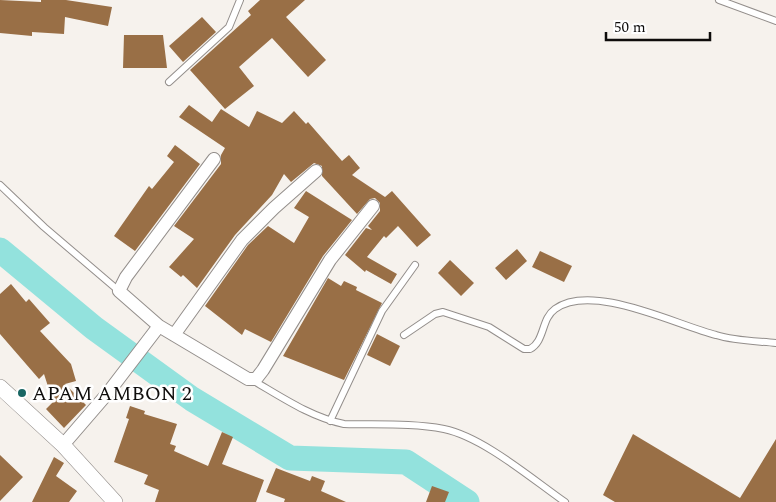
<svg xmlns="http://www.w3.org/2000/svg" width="776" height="502" font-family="Spectral,serif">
	<rect width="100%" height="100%" fill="#f6f2ed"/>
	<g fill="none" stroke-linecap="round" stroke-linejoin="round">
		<!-- river -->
		<path stroke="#93e2dd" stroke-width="25" d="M0 250 94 328 192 399 290 458 406 462 467 502"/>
	</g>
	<!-- building -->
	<path fill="#996f46" d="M0 0 41 2V0H66L112 7 108 26 65 17 64 34 32 32V36L0 33Z
		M260 0H305L286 17 326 60 308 77 272 38 239 67 254 86 225 109 190 70 251 15 248 11Z
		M202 17 216 32 183 62 169 46Z
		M124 35H163L167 68H123Z
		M189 105 212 122 221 109 249 127 257 111 282 123 294 111 306 124 308 122 342 161 349 155 360 168 352 175 385 197 392 191 431 235 417 247 398 226 386 238 384 236 367 257 397 274 391 284 366 270 365 272 345 255 366 228 372 230 368 226 380 211V203L375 198 370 199 357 214 322 176V166L314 163 291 182 284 174 272 195 235 235 197 288 183 275 181 277 169 267 194 239 174 226 221 164V155L225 148 179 117Z
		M175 145 200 164 135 251 114 236 149 186 152 189 174 162 167 156Z
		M306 191 352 220 323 256 271 342 245 329 242 335 205 306 248 245 268 226 294 243 309 217 294 208Z
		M517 249 527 261 506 280 495 268Z
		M540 251 572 266 564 282 532 267Z
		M450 260 474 283 461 296 438 273Z
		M328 278 341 286 344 281 357 287 356 290 382 303 344 380 283 356Z
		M11 284 26 302 29 299 50 323 40 331 71 364 76 381 65 384 86 405 64 428 46 409 53 402 44 374 39 379 0 334V294Z
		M377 334 400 346 390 366 367 355Z
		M130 406 145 411 144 414 177 424 170 444 176 446 174 451 208 466 222 432 233 437 222 464 264 480 256 502H155L159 490 144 484 148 475 114 462 129 419 126 418Z
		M633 434 740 498 776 439V502H615L603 495Z
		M0 455 23 477 0 501Z
		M54 457 64 463 56 476 77 491 69 502H32Z
		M276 468 310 481 312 476 325 481 321 491 346 502H284L285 499 266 492Z
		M432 486 449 492 445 502H426Z"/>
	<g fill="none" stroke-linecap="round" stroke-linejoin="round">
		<!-- service casing -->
		<g stroke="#938e8b" stroke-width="8">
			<path id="service" d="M719 0 776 21
				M169 82 229 27 240 0
				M0 185 44 227 119 291
				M404 335 435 314 443 312 489 327 524 349H530C545 341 541 319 555 309 592 282 676 325 716 335 735 341 756 341 776 343
				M254 381C283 398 311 417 344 424 377 425 412 423 444 429 483 437 532 479 565 502
				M330 421 382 311 415 265"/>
		</g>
		<!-- minor casing -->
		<g stroke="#938e8b" stroke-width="14">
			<path id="minor" d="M214 159 126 277 119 291 159 326 248 379H256L263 370 330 260 373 206
				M174 335 242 240 274 208 316 171
				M63 445 107 394 159 326"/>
		</g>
		<!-- tertiary casing -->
		<g stroke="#938e8b" stroke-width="16">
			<path id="tertiary" d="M0 387 63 445 115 502"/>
		</g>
		<!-- service -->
		<use href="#service" stroke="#fff" stroke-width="6"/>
		<!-- minor -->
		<use href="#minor" stroke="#fff" stroke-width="12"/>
		<!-- tertiary -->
		<use href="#tertiary" stroke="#fff" stroke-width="15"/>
	</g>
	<!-- markers -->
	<circle fill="#196663" stroke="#fff" stroke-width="2" cx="22" cy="393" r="5"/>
	<g text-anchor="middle" stroke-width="5" stroke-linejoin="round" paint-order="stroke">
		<!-- poi labels -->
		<g font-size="20" fill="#0e0c0b" stroke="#fff" text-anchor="start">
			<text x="32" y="400">APAM AMBON 2</text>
		</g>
	</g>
	<!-- scale -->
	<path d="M606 32v8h104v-8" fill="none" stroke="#0e0c0b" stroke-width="2.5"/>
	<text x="614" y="32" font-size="15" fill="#0e0c0b" stroke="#ffffff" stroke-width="4" paint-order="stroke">50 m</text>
</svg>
